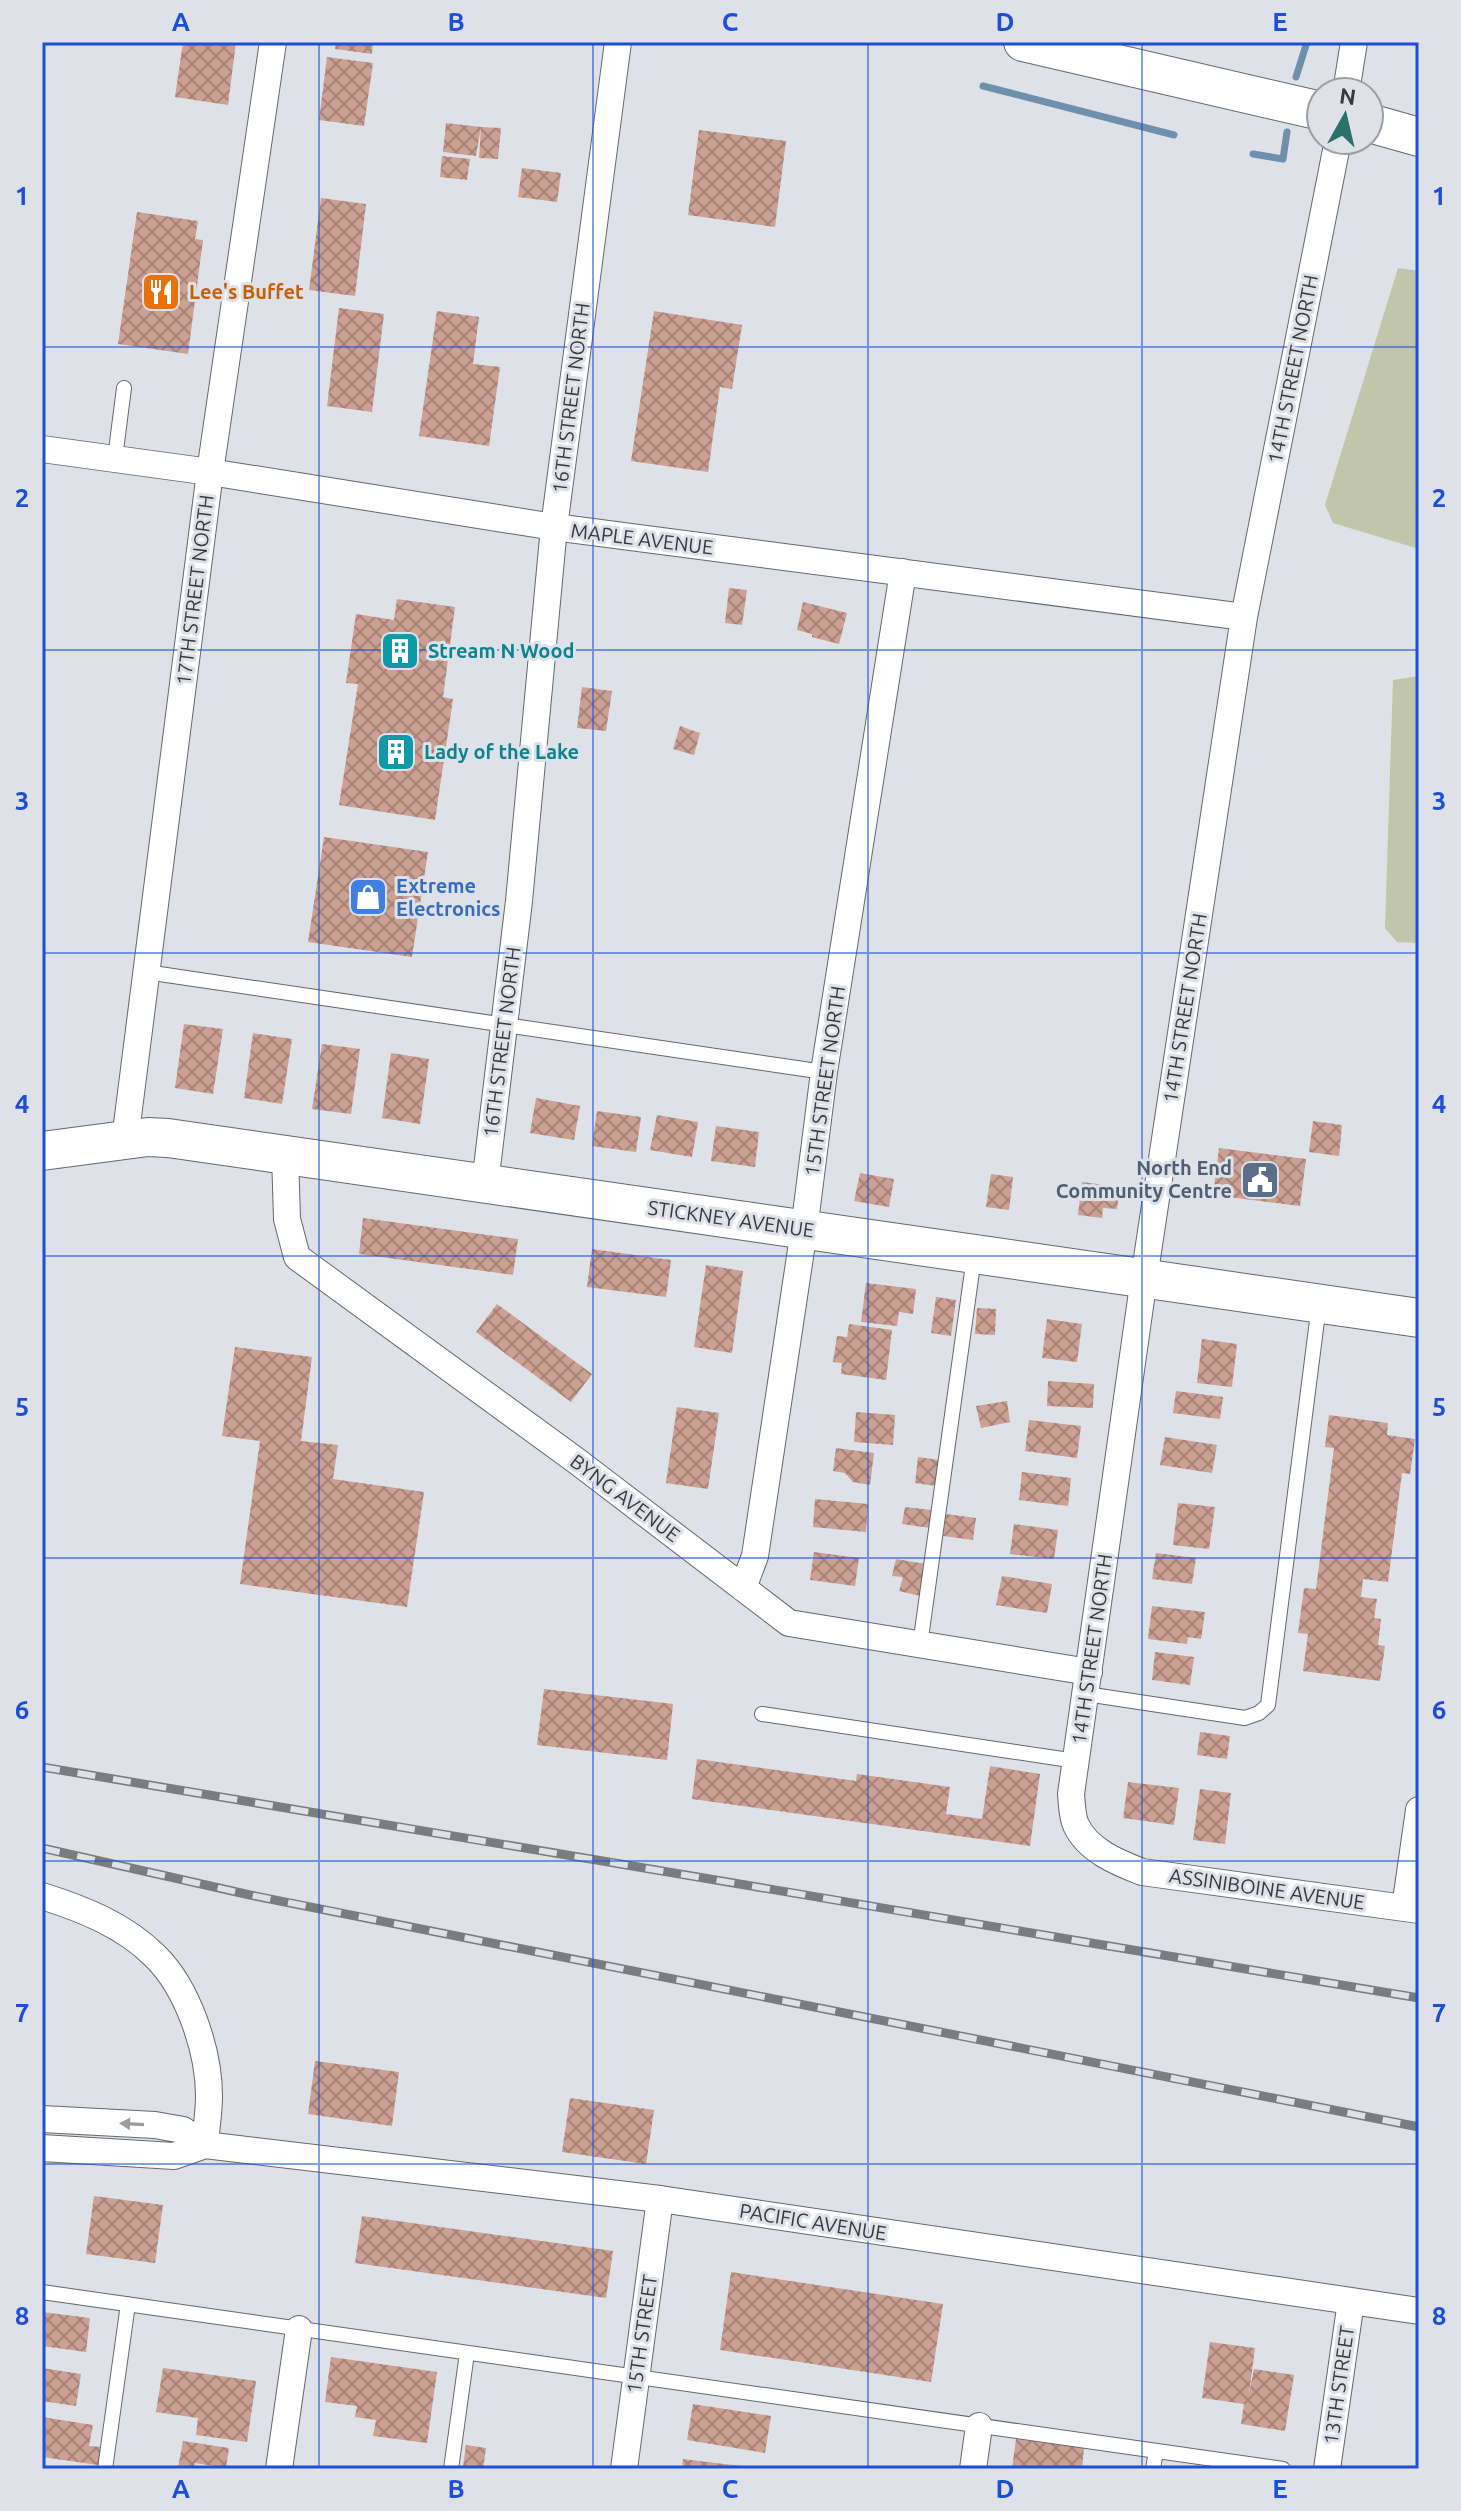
<svg xmlns="http://www.w3.org/2000/svg" width="1461" height="2511" font-family="Ubuntu,sans-serif">
	<defs>
		<pattern id="building-cross-hatch" width="8" height="8" patternUnits="userSpaceOnUse" patternTransform="scale(2)"><rect width="8" height="8" fill="#cca092"/><path d="M0 0l8 8M0 8l8-8" fill="none" stroke="#a68378"/></pattern>
	</defs>
	<rect width="100%" height="100%" fill="#dee2e8"/>
	<!-- pitch -->
	<path fill="#c1c5a9" d="M1398 268 1419 271V549L1333 523 1325 505Z
		M1419 676V943L1397 942 1385 928 1393 680Z"/>
	<g fill="none" stroke-linecap="round" stroke-linejoin="round">
		<!-- stream -->
		<path stroke="#6e90ac" stroke-width="7" d="M1296 77 1307 42
			M983 86 1174 135
			M1253 154 1283 159 1287 132"/>
	</g>
	<!-- building -->
	<path fill="url(#building-cross-hatch)" d="M183 42H236L228 105 175 97Z
		M336 42H373L372 54 335 49Z
		M327 57 373 63 364 126 319 120Z
		M446 123 481 127 476 156 443 152Z
		M481 127 501 128 498 159 479 158Z
		M699 130 786 141 775 227 688 215Z
		M442 156 470 159 467 180 440 177Z
		M522 168 561 173 557 202 518 197Z
		M321 198 366 204 355 296 309 290Z
		M137 212 198 221 195 239 203 240 188 354 118 344Z
		M339 308 384 314 372 412 327 406Z
		M437 311 479 317 473 364 500 367 489 446 419 436Z
		M654 311 742 325 732 389 720 387 708 472 631 461Z
		M729 588 747 590 742 625 725 623Z
		M397 599 455 607 443 697 453 699 435 820 339 805 358 684 346 683 356 614 394 620Z
		M803 602 847 613 839 644 812 637V634L797 630Z
		M582 687 612 691 606 731 577 728Z
		M680 726 700 733 694 755 673 749Z
		M324 837 428 852 412 957 308 942Z
		M184 1024 223 1029 213 1094 175 1088Z
		M253 1033 292 1039 282 1104 244 1098Z
		M322 1044 360 1049 351 1114 312 1109Z
		M391 1053 429 1059 420 1124 382 1118Z
		M536 1098 580 1106 574 1140 530 1133Z
		M597 1111 641 1117 636 1152 592 1146Z
		M657 1115 698 1122 692 1157 650 1150Z
		M1313 1121 1342 1125 1339 1156 1309 1152Z
		M716 1126 759 1132 755 1167 711 1161Z
		M1219 1148 1306 1159 1300 1206 1213 1195Z
		M860 1173 894 1179 889 1207 854 1201Z
		M991 1174 1013 1177 1009 1210 986 1207Z
		M1082 1182 1120 1187 1117 1209 1103 1208 1102 1218 1078 1215Z
		M363 1218 518 1239 513 1275 359 1254Z
		M592 1249 671 1260 666 1297 587 1287Z
		M706 1265 743 1271 732 1353 694 1347Z
		M866 1283 916 1289 913 1314 899 1312 897 1326 861 1322Z
		M936 1297 956 1300 951 1336 931 1333Z
		M497 1304 592 1374 571 1402 476 1332Z
		M977 1308 996 1309 995 1335 975 1334Z
		M1047 1319 1082 1324 1077 1362 1042 1358Z
		M849 1324 892 1330 886 1380 841 1374 842 1363 833 1362 837 1336 847 1337Z
		M1202 1339 1237 1344 1232 1387 1197 1383Z
		M235 1347 312 1357 301 1441 338 1445 333 1479 424 1492 407 1607 240 1584 260 1441 222 1436Z
		M1048 1381 1094 1384 1093 1408 1047 1406Z
		M1176 1391 1223 1397 1220 1419 1173 1413Z
		M1007 1401 1010 1422 981 1428 976 1406Z
		M677 1407 719 1413 708 1489 666 1483Z
		M856 1412 895 1415 893 1445 854 1442Z
		M1329 1415 1388 1423 1387 1435 1415 1439 1410 1474 1402 1473 1388 1582 1363 1579 1361 1597 1377 1599 1374 1618 1381 1619 1378 1645 1385 1646 1380 1681 1303 1671 1308 1634 1298 1633 1304 1588 1316 1589 1334 1448 1325 1447Z
		M1029 1420 1081 1426 1077 1458 1025 1451Z
		M1165 1437 1217 1445 1212 1473 1160 1465Z
		M836 1448 874 1453 870 1485 853 1482 845 1473 833 1471Z
		M918 1457 939 1460 936 1486 915 1483Z
		M1022 1472 1071 1478 1068 1506 1019 1500Z
		M815 1499 868 1504 866 1532 813 1527Z
		M1178 1503 1215 1507 1209 1549 1173 1545Z
		M905 1507 932 1510 930 1528 902 1524Z
		M946 1514 976 1518 973 1540 943 1536Z
		M1014 1524 1058 1530 1054 1559 1010 1554Z
		M814 1552 859 1558 855 1586 810 1580Z
		M1156 1553 1196 1558 1192 1584 1152 1579Z
		M896 1559 926 1564 920 1596 899 1591 903 1577 892 1576Z
		M1002 1576 1052 1584 1047 1613 996 1605Z
		M1152 1606 1205 1612 1201 1639 1188 1637 1187 1644 1148 1639Z
		M1155 1652 1194 1657 1190 1685 1152 1680Z
		M544 1689 673 1704 667 1760 537 1745Z
		M1200 1732 1230 1736 1227 1759 1197 1755Z
		M697 1759 856 1781 857 1774 950 1787 946 1814 982 1819 990 1766 1040 1774 1030 1846 692 1799Z
		M1128 1782 1179 1788 1174 1825 1123 1818Z
		M1200 1789 1231 1793 1225 1844 1193 1840Z
		M315 2061 399 2072 392 2126 308 2114Z
		M570 2098 654 2110 646 2164 562 2152Z
		M94 2196 163 2205 155 2263 86 2254Z
		M362 2216 613 2251 606 2298 355 2263Z
		M731 2272 943 2304 931 2382 720 2350Z
		M42 2312 90 2318 86 2352 42 2346Z
		M1210 2342 1255 2348 1249 2394 1254 2369 1294 2375 1285 2431 1241 2424 1244 2404 1202 2398Z
		M331 2357 437 2372 427 2443 373 2436 376 2420 355 2417 357 2406 325 2402Z
		M42 2368 81 2374 76 2406 42 2401Z
		M163 2368 256 2381 247 2442 196 2435 198 2418 156 2412Z
		M693 2404 771 2416 765 2453 687 2440Z
		M42 2417 93 2425 89 2446 101 2447 98 2465 42 2457Z
		M1016 2439 1084 2448 1082 2469H1012Z
		M183 2441 229 2448 226 2468 195 2463 193 2469 178 2468Z
		M466 2445 486 2448 483 2469 463 2467Z
		M683 2459 749 2467V2469H682Z"/>
	<g fill="none" stroke-linecap="round" stroke-linejoin="round">
		<!-- lane casing -->
		<g stroke="#64676c" stroke-width="16">
			<path id="lane" d="M115 458 124 388
				M146 972 824 1072
				M920 1645 974 1257
				M1086 1694 1245 1718 1259 1713 1268 1705 1319 1305
				M762 1714 1076 1761
				M42 2292 1283 2469
				M105 2469 128 2304
				M451 2469 467 2353
				M1153 2469 1156 2451"/>
		</g>
		<!-- street casing -->
		<g stroke="#64676c" stroke-width="28">
			<path id="street" d="M1346 92 1354 42
				M1338 140 1244 617 1144 1278 1071 1794C1072 1804 1072 1817 1076 1825 1088 1851 1119 1863 1142 1872L1419 1910
				M42 449 210 472 554 527 1244 617
				M125 1140 210 472 273 42
				M285 1154 287 1219 297 1257 578 1462 789 1623 1089 1672
				M485 1184 519 901 554 527 618 42
				M743 1588 755 1556 804 1230 824 1072 903 572
				M42 1896C83 1909 124 1925 155 1956 188 1988 209 2051 209 2096 209 2113 206 2129 205 2145
				M1405 1908 1419 1810
				M42 2119 155 2125 183 2130 205 2145
				M42 2148 174 2156 205 2145 660 2199 1419 2311
				M279 2469 299 2329
				M624 2469 660 2199
				M973 2469 979 2426
				M1327 2469 1351 2301"/>
		</g>
		<!-- secondary casing -->
		<g stroke="#64676c" stroke-width="40">
			<path id="secondary" d="M1023 42 1321 111
				M1369 123 1419 137
				M42 1151 148 1137 168 1138 1419 1318"/>
		</g>
		<!-- lane -->
		<use href="#lane" stroke="#fff" stroke-width="14"/>
		<!-- street -->
		<use href="#street" stroke="#fff" stroke-width="26"/>
		<!-- secondary -->
		<use href="#secondary" stroke="#fff" stroke-width="38"/>
		<!-- rail casing -->
		<g stroke="#7a7c80" stroke-width="9">
			<path id="rail" d="M42 1767 1419 1998
				M42 1848 250 1895 1419 2127"/>
		</g>
		<!-- rail -->
		<use href="#rail" stroke="#dee2e8" stroke-width="6" stroke-dasharray="18" stroke-linecap="butt"/>
	</g>
	<!-- one-way arrows -->
	<defs><path id="oneway-solid" d="M-6-.8H1V-3.2L6.5 0L1 3.2V.8H-6Z" transform="scale(2)"/></defs>
	<use fill="#9b9c9d" href="#oneway-solid" transform="translate(132 2124) rotate(-177)"/>
	<!-- grid -->
	<path fill="none" stroke="#1d4ed8" stroke-width="2" stroke-opacity="0.55" d="M319 42V2469M593 42V2469M868 42V2469M1142 42V2469M42 347H1419M42 650H1419M42 953H1419M42 1256H1419M42 1558H1419M42 1861H1419M42 2164H1419"/>
	<!-- icons -->
	<defs>
		<g id="restaurant-square" transform="scale(2)"><rect x="-9" y="-9" width="18" height="18" rx="4" fill="#e8710a" stroke="#dee2e8"/><path d="M-5-6h1v4h1v-4h1v4h1v-4h1v5L-1.5 .5V6h-2V.5L-5-1ZM5-6V6H3V1.5H1.5Q1.5-4 5-6Z" fill="#fff"/></g>
		<g id="building-square" transform="scale(2)"><rect x="-9" y="-9" width="18" height="18" rx="4" fill="#0f9aa8" stroke="#dee2e8"/><path d="M-4-6H4V6H1V3H-1V6H-4ZM-2.5-4.3h1.7v1.8h-1.7ZM.8-4.3h1.7v1.8H.8ZM-2.5-1h1.7V.8h-1.7ZM.8-1h1.7V.8H.8Z" fill="#fff"/></g>
		<g id="shop-square" transform="scale(2)"><rect x="-9" y="-9" width="18" height="18" rx="4" fill="#3f7fe0" stroke="#dee2e8"/><path d="M-5-2.5h2.3a2.7 3.5 0 0 1 5.4 0H5L5.5 6h-11ZM-1.5-2.5h3a1.5 2.3 0 0 0-3 0Z" fill="#fff"/></g>
		<g id="civic-square" transform="scale(2)"><rect x="-9" y="-9" width="18" height="18" rx="4" fill="#5c6f8a" stroke="#dee2e8"/><path d="M-.6-6.5H3V-4.5H.6V-3L4-1V1h2V6H-6V1h2V-1L-.6-3ZM-1.2 2.5V6h2.4V2.5Z" fill="#fff"/></g>
	</defs>
	<g fill-rule="evenodd">
		<use href="#restaurant-square" x="161" y="292"/>
		<use href="#building-square" x="400" y="651"/>
		<use href="#building-square" x="396" y="752"/>
		<use href="#shop-square" x="368" y="897"/>
		<use href="#civic-square" x="1260" y="1180"/>
	</g>
	<g text-anchor="middle" stroke-width="6" stroke-linejoin="round" paint-order="stroke">
		<!-- food labels -->
		<g font-size="20" font-weight="bold" fill="#c56008" stroke="#dee2e8" text-anchor="start">
			<text x="189" y="299">Lee's Buffet</text>
		</g>
		<!-- street labels -->
		<g font-size="20" fill="#37393b" stroke="#dee2e8">
			<text transform="translate(1293 369) rotate(-79)" y="7">14TH STREET NORTH</text>
			<text transform="translate(571 398) rotate(-83)" y="7">16TH STREET NORTH</text>
			<text transform="translate(642 539) rotate(7)" y="7">MAPLE AVENUE</text>
			<text transform="translate(195 590) rotate(-83)" y="7">17TH STREET NORTH</text>
			<text transform="translate(1185 1008) rotate(-81)" y="7">14TH STREET NORTH</text>
			<text transform="translate(502 1042) rotate(-83)" y="7">16TH STREET NORTH</text>
			<text transform="translate(825 1081) rotate(-82)" y="7">15TH STREET NORTH</text>
			<text transform="translate(731 1219) rotate(8)" y="7">STICKNEY AVENUE</text>
			<text transform="translate(625 1498) rotate(37)" y="7">BYNG AVENUE</text>
			<text transform="translate(1092 1649) rotate(-82)" y="7">14TH STREET NORTH</text>
			<text transform="translate(1267 1889) rotate(8)" y="7">ASSINIBOINE AVENUE</text>
			<text transform="translate(813 2222) rotate(9)" y="7">PACIFIC AVENUE</text>
			<text transform="translate(642 2334) rotate(-82)" y="7">15TH STREET</text>
			<text transform="translate(1339 2385) rotate(-82)" y="7">13TH STREET</text>
		</g>
		<!-- culture labels -->
		<g font-size="20" font-weight="bold" fill="#0d838f" stroke="#dee2e8" text-anchor="start">
			<text x="428" y="658">Stream N Wood</text>
			<text x="424" y="759">Lady of the Lake</text>
		</g>
		<!-- shop labels -->
		<g font-size="20" font-weight="bold" fill="#366cbe" stroke="#dee2e8" text-anchor="start">
			<text x="396" y="893">Extreme<tspan x="396" dy="23">Electronics</tspan></text>
		</g>
		<!-- service labels -->
		<g font-size="20" font-weight="bold" fill="#4e5e75" stroke="#dee2e8" text-anchor="end">
			<text x="1232" y="1175">North End<tspan x="1232" dy="23">Community Centre</tspan></text>
		</g>
	</g>
	<!-- border -->
	<rect width="1461" height="2511" fill="none" stroke="#dee2e8" stroke-width="88"/>
	<!-- north arrow -->
	<g transform="translate(1345 116) rotate(8)"><circle r="38" fill="#dee2e8" stroke="#9b9ea3" stroke-width="2"/>
	<path d="M0-6L14 30L0 20L-14 30Z" fill="#29716a"/>
	<text y="-12" font-size="22" font-weight="bold" text-anchor="middle" fill="#37393b">N</text>
	</g>
	<rect x="44" y="44" width="1373" height="2423" fill="none" stroke="#1d4ed8" stroke-width="3"/>
	<g font-size="26" text-anchor="middle" font-weight="bold" fill="#1d4ed8">
		<text x="181" y="31">A</text>
		<text x="456" y="31">B</text>
		<text x="730" y="31">C</text>
		<text x="1005" y="31">D</text>
		<text x="1280" y="31">E</text>
		<text x="22" y="205">1</text>
		<text x="1439" y="205">1</text>
		<text x="22" y="507">2</text>
		<text x="1439" y="507">2</text>
		<text x="22" y="810">3</text>
		<text x="1439" y="810">3</text>
		<text x="22" y="1113">4</text>
		<text x="1439" y="1113">4</text>
		<text x="22" y="1416">5</text>
		<text x="1439" y="1416">5</text>
		<text x="22" y="1719">6</text>
		<text x="1439" y="1719">6</text>
		<text x="22" y="2022">7</text>
		<text x="1439" y="2022">7</text>
		<text x="22" y="2325">8</text>
		<text x="1439" y="2325">8</text>
		<text x="181" y="2498">A</text>
		<text x="456" y="2498">B</text>
		<text x="730" y="2498">C</text>
		<text x="1005" y="2498">D</text>
		<text x="1280" y="2498">E</text>
	</g>
</svg>
